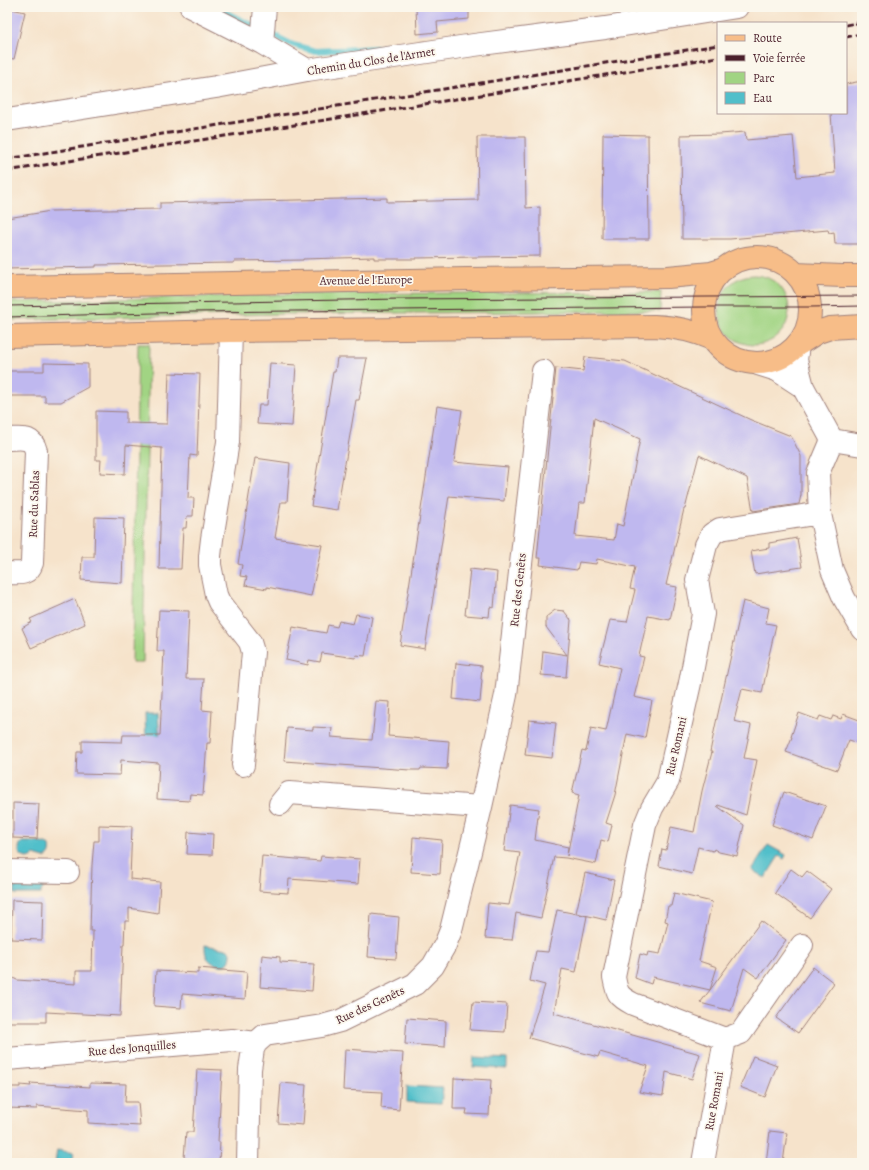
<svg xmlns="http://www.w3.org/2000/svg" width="869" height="1170" font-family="Alegreya,serif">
	<rect width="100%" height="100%" fill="#fbf7ec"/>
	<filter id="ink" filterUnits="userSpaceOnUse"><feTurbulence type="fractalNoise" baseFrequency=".025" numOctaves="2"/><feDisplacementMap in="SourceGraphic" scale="8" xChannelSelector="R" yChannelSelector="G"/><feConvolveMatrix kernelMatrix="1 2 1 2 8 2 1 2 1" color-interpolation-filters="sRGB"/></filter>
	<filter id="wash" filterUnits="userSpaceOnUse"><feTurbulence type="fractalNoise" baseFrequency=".012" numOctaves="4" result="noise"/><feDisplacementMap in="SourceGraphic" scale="16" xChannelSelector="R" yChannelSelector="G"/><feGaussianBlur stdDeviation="0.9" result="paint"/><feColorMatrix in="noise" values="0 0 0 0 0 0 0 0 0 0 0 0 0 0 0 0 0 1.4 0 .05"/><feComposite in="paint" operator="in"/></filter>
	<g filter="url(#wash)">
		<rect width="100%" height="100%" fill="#f6e3cb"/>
		<!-- green -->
		<path fill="#a1d483" stroke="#767a57" d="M719 310a35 35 0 1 1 70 0a35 35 0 1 1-70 0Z
			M661 292 660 311 278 314 7 320V302L300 294Z
			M138 344H149L143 663H132Z"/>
		<!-- water -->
		<path fill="#51bfca" stroke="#4e6f7a" d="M145 713H158L160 744 146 745Z
			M22 842C32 842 40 841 50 846 51 852 50 856 44 858L34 855C29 859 25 859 20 854 19 850 18 846 22 842Z
			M768 845 786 855 784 859 779 856 765 878 752 870Z
			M15 880 40 882V885L44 888 41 891V894H15Z
			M205 945 226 949 231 952C231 955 231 959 229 962 224 969 210 964 207 957 205 954 205 949 205 945Z
			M474 1057 507 1059V1069L473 1067Z
			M407 1086 443 1088 441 1104 407 1102Z
			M57 1150 74 1153 72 1163H55Z"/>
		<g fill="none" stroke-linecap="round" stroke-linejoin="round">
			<!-- stream -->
			<path stroke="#51bfca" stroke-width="6" d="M218 9 258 28
				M267 32 293 45 316 51 379 48 403 45"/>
		</g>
		<g id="blocks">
			<!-- building -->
			<path fill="#bfb8ef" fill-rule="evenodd" d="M416 7H469V19L437 22 438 32 417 34Z
				M7 8 25 12 14 59 7 58Z
				M862 81V244H835L834 232 829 233 828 230 730 239H682L681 135 720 134 745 132 746 140 793 136 797 177 835 173 831 113H846V84Z
				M603 134 648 135 649 239H602Z
				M477 137H525L526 208 540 207V256L416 258V259H374V257L303 259V260L234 261V263L96 265V267L7 269V218L51 211 160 209V203L387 198V202L478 200Z
				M585 357 625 361 751 420 791 436 801 456V495L799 504 753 511 747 478 699 455 685 509H684L666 585 677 587 670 620 648 616 639 656 644 657 634 697 652 701 645 738 627 734 615 795 606 823 612 825 608 842 601 840 596 864 566 858 554 857 541 918 516 913 512 940 485 938 488 903 509 905 520 853 504 851 510 805 539 809 535 840 568 847 567 856 579 795 572 793 582 750 586 751 591 728 606 731 620 668 599 663 610 620 627 622 635 590 630 589 635 567 597 559 596 564 579 562 577 570 540 565 541 558H537L556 368 583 371ZM594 418 640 439 623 526 617 524 614 540 575 536 579 503H585Z
				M337 358H367L359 400H356L337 510 311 506 333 372H335Z
				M44 363 88 364V387L61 402H45V396H7V371H44Z
				M270 363 296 365 292 426 257 424 259 405H267Z
				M169 373 200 374 197 456 190 455 188 498H194L193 516H187L186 528H183L181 569H159L162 448 126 445 125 474 100 473 101 460H96V411L126 412V423L167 424Z
				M437 406 462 410 454 462 508 467 504 501 449 496 425 649 400 645Z
				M255 458 290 463 287 502H281L275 538 322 545 311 596 267 587V589L245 585 247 577 240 576 242 565 238 564Z
				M95 517 124 518 122 583 81 580 82 557H94Z
				M797 538 802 567 755 574 751 551 769 548V543Z
				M470 569 497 572 494 608 490 607 489 617 465 615Z
				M75 599 85 624 31 648 22 628 32 622 30 619Z
				M743 601 769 608 766 623 776 625 767 664H768L762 693 742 689 734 721 751 725 744 758 757 760 746 815 718 805 717 806 744 825 737 856 719 852 714 849 713 851 698 847 692 874 659 866 662 849 666 850 671 827 694 832 702 791 712 752H710L715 727Z
				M159 610 189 611 186 679H204L202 710 212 711 210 743H207L203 795 190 794 189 801 157 799 159 763 121 760 120 775 76 774 77 752H82V741L122 742 123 735H160L164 651H157Z
				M555 610 564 611 571 620 566 677 541 675 543 651 567 655 546 627V617Z
				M356 614 372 617 365 656 356 655 355 658 322 653 320 662 309 660 308 665 286 660 293 627 326 633 328 625 337 627 339 621 353 624Z
				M456 663 482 666 481 679 482 680 480 702 453 699Z
				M376 701 390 702 388 736 449 741 447 769 421 768 420 770H410L284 761 287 728 313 730V727L332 728 331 737 372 740Z
				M799 713 818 720 820 716 831 720 833 716 841 719 843 714 862 721V744L849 740 837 770 786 752 792 737H791Z
				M529 720 556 723 552 758 525 755Z
				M784 792 826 806 813 840 772 825Z
				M13 803 39 804 37 839 13 838Z
				M99 825 132 826 130 879 160 882 158 913 129 908V921H125L124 945H123L120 1016 46 1012V1022H8L7 975 17 980 76 984V971H92L93 931H90L92 865 94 841H99Z
				M188 832 213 834 212 855 187 854Z
				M413 837 442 840 440 874 411 872Z
				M262 856 320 861 321 856 360 859 358 884 289 879 288 893 259 891Z
				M791 869 802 877 807 871 831 889 810 918 775 893Z
				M585 873 614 880 606 920 576 913Z
				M674 893 712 902 699 961 717 967 710 990 761 921 786 940 758 978 744 968 731 1011 700 1003 710 990 653 977 651 984 635 978 640 954 647 956 648 952 660 954 668 922 665 921 668 906H671Z
				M12 900 43 901 42 940 11 939Z
				M557 910 587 916 576 972 562 969 554 1013 700 1054 692 1079 666 1072 663 1096 639 1092 648 1066 600 1052 598 1057 529 1038 545 985 530 981 536 951 548 952Z
				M371 914 399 917 396 959 368 957Z
				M262 955 280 957V962L314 964 312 991 260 987Z
				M813 967 834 983 798 1033 776 1018Z
				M198 968 247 972 245 999 182 994 181 1008 154 1006 156 971 198 973Z
				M473 1002 507 1004 505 1032 470 1030Z
				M407 1018 446 1021 445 1047 405 1044Z
				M345 1049 403 1053 399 1110 381 1108 382 1092 343 1090Z
				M753 1056 777 1065 765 1097 740 1087Z
				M197 1069 222 1070 218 1142H220L219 1163H191V1159L184 1158 186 1132H193Z
				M454 1078 491 1080 489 1115 466 1114 467 1109H453Z
				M30 1083 90 1087V1083L126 1084 125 1102H138L140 1126 88 1123V1110L37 1106V1109L7 1108V1087H20V1085L31 1086Z
				M281 1083 306 1085 303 1125 278 1123Z
				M770 1131 787 1133 783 1163H766Z"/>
		</g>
	</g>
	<g filter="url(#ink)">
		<use href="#blocks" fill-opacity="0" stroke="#a0817b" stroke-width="1"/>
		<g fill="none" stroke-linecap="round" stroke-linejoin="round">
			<!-- street casing -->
			<g stroke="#a0817b" stroke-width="24">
				<path id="street" d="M191 7 262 43 307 70
					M262 43 265 7
					M7 120 216 87 307 70 474 45 605 28 737 7
					M231 331 228 442 212 539 210 556V565L216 595 219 602 250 642 253 652 243 765
					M798 345 796 360 803 387 832 440
					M758 364 777 370 803 387
					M7 439C21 439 32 435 36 451L32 563C28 576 18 573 7 573
					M832 440 818 473 820 514 832 570 844 598 862 629
					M832 440 862 445
					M280 804 289 793 481 807
					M7 871 68 872
					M725 1039 741 1033 802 945
					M7 1059 232 1040 256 1043
					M248 1163 250 1069 253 1049 256 1043 265 1035 322 1026 340 1021 415 984 433 966 445 945 451 930 481 807 506 695 543 371
					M703 1163 725 1039 633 1004C618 996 617 994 614 977L645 825 652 808 668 781 670 772 690 683 703 614 697 580 706 545 712 534 720 529 808 515 820 514"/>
			</g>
			<!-- primary casing -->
			<g stroke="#a0817b" stroke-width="24">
				<path id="primary" d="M704 310a53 53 0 1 1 106 0a53 53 0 1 1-106 0Z
					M796 274 842 276H862
					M7 287 468 279 668 277 711 273 724 269
					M7 336 231 331 654 326C675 327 693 330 712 339
					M799 344 818 332 830 328 862 326"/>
			</g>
			<!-- street -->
			<use href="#street" stroke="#fff" stroke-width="22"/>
			<!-- primary -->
			<use href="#primary" stroke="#f7bd88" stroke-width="22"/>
			<!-- tram -->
			<path stroke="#4a1f2b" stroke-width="1" d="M7 306 401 299 862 296
				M7 317 191 312 704 307H811L862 306"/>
			<!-- rail -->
			<path stroke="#4a1f2b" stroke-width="3" stroke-dasharray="6 3" stroke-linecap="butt" d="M846 25 862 22
				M846 37 862 34
				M7 159 718 45
				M7 171 718 57"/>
		</g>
	</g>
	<g text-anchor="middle" stroke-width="3.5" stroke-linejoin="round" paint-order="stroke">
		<!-- street labels -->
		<g font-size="12" fill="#4a1f2b" stroke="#fbf7ec">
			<text transform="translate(371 61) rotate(-9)" y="4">Chemin du Clos de l'Armet</text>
			<text transform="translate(366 280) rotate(-1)" y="4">Avenue de l'Europe</text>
			<text transform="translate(34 504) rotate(-88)" y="4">Rue du Sablas</text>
			<text transform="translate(518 590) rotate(-84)" y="4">Rue des Genêts</text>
			<text transform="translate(676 746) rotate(-77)" y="4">Rue Romani</text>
			<text transform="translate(370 1005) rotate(-25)" y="4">Rue des Genêts</text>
			<text transform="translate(132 1048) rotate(-5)" y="4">Rue des Jonquilles</text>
			<text transform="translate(714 1101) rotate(-80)" y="4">Rue Romani</text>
		</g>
	</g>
	<!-- margin -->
	<rect width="869" height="1170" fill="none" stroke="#fbf7ec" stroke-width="24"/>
	<!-- legend -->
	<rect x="717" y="22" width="130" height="92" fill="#fbf7ec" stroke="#b4a19f"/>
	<rect x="725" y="35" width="20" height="6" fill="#f7bd88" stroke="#b4a19f"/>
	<text x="753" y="42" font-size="12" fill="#4a1f2b">Route</text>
	<rect x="725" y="55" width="20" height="6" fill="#4a1f2b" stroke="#b4a19f"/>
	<text x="753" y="62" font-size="12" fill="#4a1f2b">Voie ferrée</text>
	<rect x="725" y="72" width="20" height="12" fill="#a1d483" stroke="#b4a19f"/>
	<text x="753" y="82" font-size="12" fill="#4a1f2b">Parc</text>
	<rect x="725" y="92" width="20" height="12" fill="#51bfca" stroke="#b4a19f"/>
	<text x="753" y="102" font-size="12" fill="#4a1f2b">Eau</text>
</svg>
